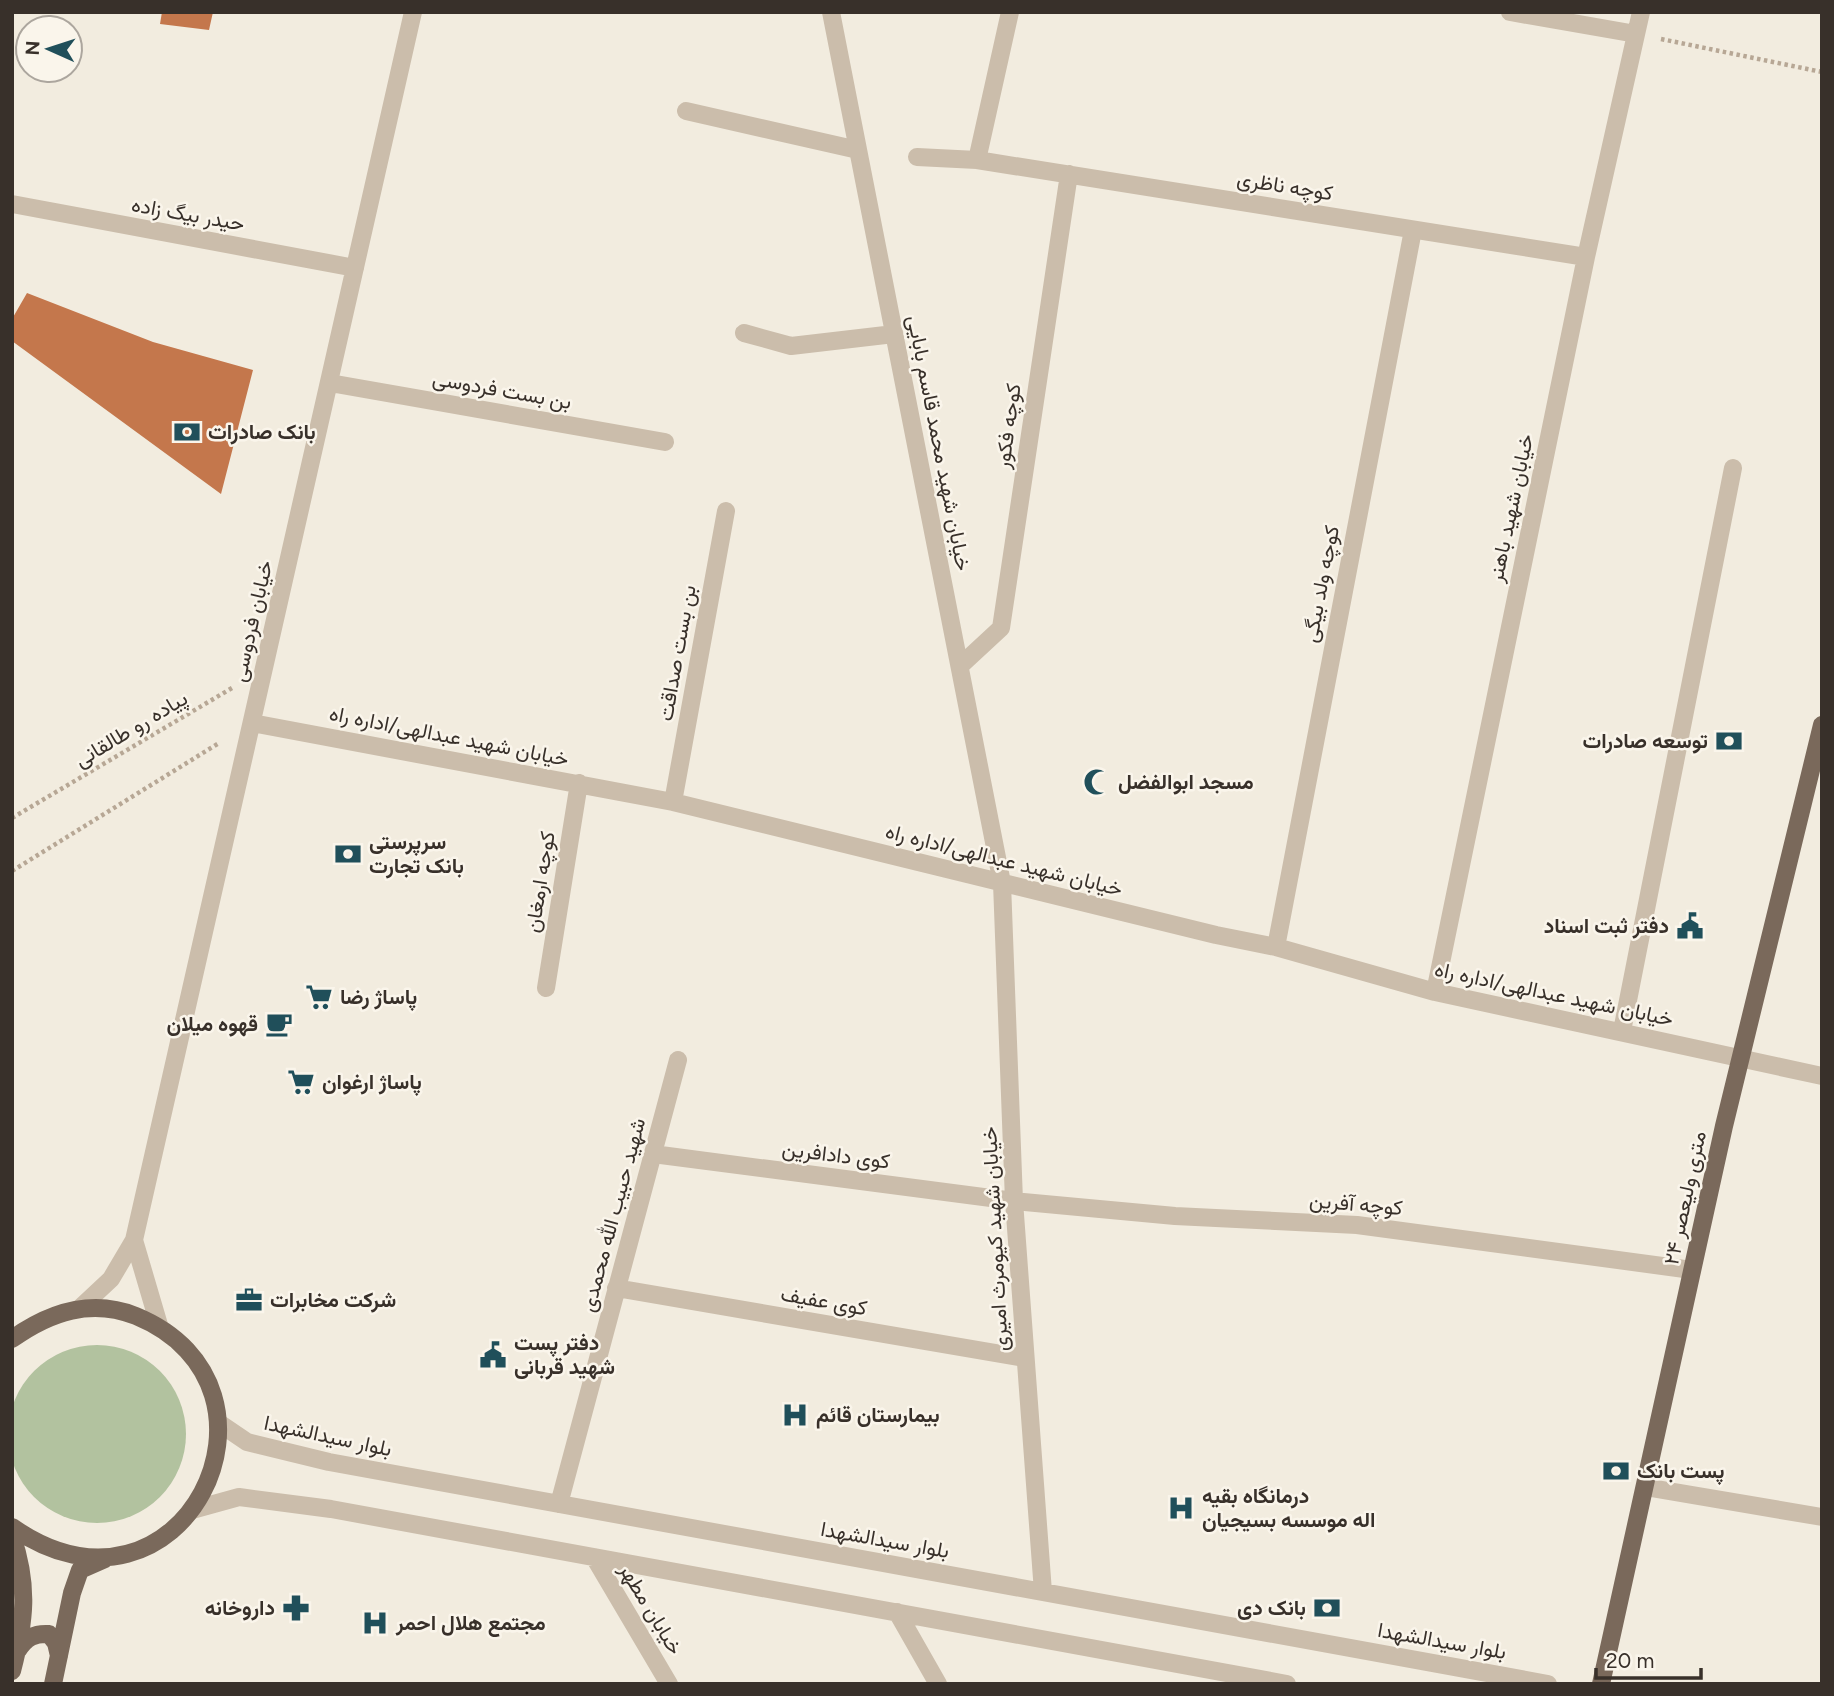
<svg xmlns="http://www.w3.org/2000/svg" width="1834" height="1696" font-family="Figtree,Vazirmatn,sans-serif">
	<rect width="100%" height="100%" fill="#f2ecdf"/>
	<!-- green -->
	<path fill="#b2c29f" d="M8 1434a89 89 0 1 1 178 0a89 89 0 1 1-178 0Z"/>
	<!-- building -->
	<path fill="#c4774c" d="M162 12H213L209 30 160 24Z
		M27 293 153 342 253 370 221 494 12 341V319Z"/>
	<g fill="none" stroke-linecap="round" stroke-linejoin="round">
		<!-- path -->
		<path stroke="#b7a795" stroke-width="4.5" stroke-dasharray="3.5 3.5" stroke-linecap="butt" d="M1661 39 1822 72
			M12 818 232 688
			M12 871 219 743"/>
		<!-- minor -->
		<path stroke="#cbbdab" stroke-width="18" d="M831 12 1002 883 1014 1201 1043 1592
			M1510 12 1636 34
			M686 111 858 150
			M917 157 977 160 1586 257
			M977 160 1010 12
			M12 204 355 268
			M744 333 791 346 894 334
			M330 383 665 442
			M960 666 1001 628 1069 174
			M252 723 673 802 1216 935 1276 947 1435 992 1822 1076
			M673 802 726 511
			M1276 947 1413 230
			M546 988 579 783
			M1435 992 1586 257 1641 12
			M1622 1031 1733 468
			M653 1154 1014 1201 1175 1216 1357 1225 1692 1270
			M134 1240 159 1325
			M616 1288 1024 1358
			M80 1308 111 1279 134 1240 413 12
			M219 1423 247 1442 329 1462 1548 1684
			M1645 1487 1822 1517
			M559 1504 678 1060
			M192 1510 239 1497 331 1509 1287 1684
			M594 1557 669 1684
			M897 1612 938 1684"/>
		<!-- major -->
		<path stroke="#7a695b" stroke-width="18" d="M12 1339C50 1312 91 1298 136 1316 308 1387 182 1645 12 1527
			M12 1536C29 1586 25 1621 12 1671
			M18 1650C26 1638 34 1633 49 1634L56 1643 59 1656
			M53 1684 72 1593 80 1570 105 1559
			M1601 1684 1724 1126 1822 725"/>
	</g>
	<!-- icons -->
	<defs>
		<g id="bank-bare" transform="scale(2.1)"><path d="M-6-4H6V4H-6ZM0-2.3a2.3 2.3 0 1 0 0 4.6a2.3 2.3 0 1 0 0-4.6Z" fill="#204f5a" stroke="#faf5eb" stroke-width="2.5" paint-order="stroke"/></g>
		<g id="mosque-bare" transform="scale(2.1)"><path d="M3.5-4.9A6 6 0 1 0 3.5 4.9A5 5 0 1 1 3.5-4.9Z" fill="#204f5a" stroke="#faf5eb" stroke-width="2.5" paint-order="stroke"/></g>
		<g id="civic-bare" transform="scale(2.1)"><path d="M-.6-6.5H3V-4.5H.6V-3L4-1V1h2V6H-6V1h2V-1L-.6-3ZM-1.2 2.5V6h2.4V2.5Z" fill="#204f5a" stroke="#faf5eb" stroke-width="2.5" paint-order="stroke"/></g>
		<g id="supermarket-bare" transform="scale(2.1)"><path d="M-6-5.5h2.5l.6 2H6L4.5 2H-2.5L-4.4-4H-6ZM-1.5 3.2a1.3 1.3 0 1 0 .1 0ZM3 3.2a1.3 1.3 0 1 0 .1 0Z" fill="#204f5a" stroke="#faf5eb" stroke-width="2.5" paint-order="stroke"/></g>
		<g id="cafe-bare" transform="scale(2.1)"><path d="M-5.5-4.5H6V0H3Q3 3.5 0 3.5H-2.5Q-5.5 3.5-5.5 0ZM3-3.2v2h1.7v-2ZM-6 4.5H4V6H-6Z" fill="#204f5a" stroke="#faf5eb" stroke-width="2.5" paint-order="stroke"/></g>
		<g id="office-bare" transform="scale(2.1)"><path d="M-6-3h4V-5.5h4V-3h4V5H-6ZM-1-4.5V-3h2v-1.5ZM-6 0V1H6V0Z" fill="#204f5a" stroke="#faf5eb" stroke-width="2.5" paint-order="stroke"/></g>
		<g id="hospital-bare" transform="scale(2.1)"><path d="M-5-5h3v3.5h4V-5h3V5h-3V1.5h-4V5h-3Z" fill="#204f5a" stroke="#faf5eb" stroke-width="2.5" paint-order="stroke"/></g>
		<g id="pharmacy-bare" transform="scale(2.1)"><path d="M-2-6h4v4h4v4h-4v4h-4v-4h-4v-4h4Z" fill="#204f5a" stroke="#faf5eb" stroke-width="2.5" paint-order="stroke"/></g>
	</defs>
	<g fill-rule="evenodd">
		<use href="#bank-bare" x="187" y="432"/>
		<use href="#bank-bare" x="1729" y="741"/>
		<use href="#mosque-bare" x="1097" y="782"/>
		<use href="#bank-bare" x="348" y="854"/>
		<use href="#civic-bare" x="1690" y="926"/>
		<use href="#supermarket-bare" x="319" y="997"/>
		<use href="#cafe-bare" x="279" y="1024"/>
		<use href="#supermarket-bare" x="301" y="1082"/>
		<use href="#office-bare" x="249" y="1300"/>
		<use href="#civic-bare" x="493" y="1355"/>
		<use href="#hospital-bare" x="795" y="1415"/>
		<use href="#bank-bare" x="1616" y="1471"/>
		<use href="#hospital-bare" x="1181" y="1508"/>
		<use href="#pharmacy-bare" x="296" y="1608"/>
		<use href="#bank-bare" x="1327" y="1608"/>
		<use href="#hospital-bare" x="375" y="1623"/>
	</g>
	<g text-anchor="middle" stroke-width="5" stroke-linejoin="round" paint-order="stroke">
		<!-- street labels -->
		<g font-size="21" fill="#38302a" stroke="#faf5eb">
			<text transform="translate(1285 186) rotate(9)" y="7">کوچه ناظری</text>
			<text transform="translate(188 214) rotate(10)" y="7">حیدر بیگ زاده</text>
			<text transform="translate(502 390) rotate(10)" y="7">بن بست فردوسی</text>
			<text transform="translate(1008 426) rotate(-82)" y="7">کوچه فکور</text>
			<text transform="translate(939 443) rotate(79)" y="7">خیابان شهید محمد قاسم بابایی</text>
			<text transform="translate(1511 508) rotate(-78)" y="7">خیابان شهید باهنر</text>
			<text transform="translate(1321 584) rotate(-79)" y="7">کوچه ولد بیگی</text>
			<text transform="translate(252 621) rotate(-77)" y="7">خیابان فردوسی</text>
			<text transform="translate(677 653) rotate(-80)" y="7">بن بست صداقت</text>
			<text transform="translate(131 729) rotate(-31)" y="7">پیاده رو طالقانی</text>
			<text transform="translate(449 736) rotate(11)" y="7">خیابان شهید عبدالهی/اداره راه</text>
			<text transform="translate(1004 860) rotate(14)" y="7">خیابان شهید عبدالهی/اداره راه</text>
			<text transform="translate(540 882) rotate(-81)" y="7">کوچه ارمغان</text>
			<text transform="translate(1554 994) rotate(12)" y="7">خیابان شهید عبدالهی/اداره راه</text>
			<text transform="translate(836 1155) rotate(7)" y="7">کوی دادافرین</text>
			<text transform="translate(1685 1198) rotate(-78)" y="7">۲۴ متری ولیعصر</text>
			<text transform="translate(1356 1204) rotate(5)" y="7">کوچه آفرین</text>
			<text transform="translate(613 1215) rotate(-75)" y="7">شهید حبیب‌ الله محمدی</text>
			<text transform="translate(995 1239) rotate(-93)" y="7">خیابان شهید کیومرث امیری</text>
			<text transform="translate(824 1301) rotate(10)" y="7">کوی عفیف</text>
			<text transform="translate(328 1436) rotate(12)" y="7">بلوار سیدالشهدا</text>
			<text transform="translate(885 1540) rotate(10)" y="7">بلوار سیدالشهدا</text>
			<text transform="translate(651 1609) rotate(59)" y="7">خیابان مطهر</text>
			<text transform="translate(1442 1641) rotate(10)" y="7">بلوار سیدالشهدا</text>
		</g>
		<!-- poi labels -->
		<g font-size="21" font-weight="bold" fill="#38302a" stroke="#faf5eb" text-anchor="start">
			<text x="208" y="439">بانک صادرات</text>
			<text x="1708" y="748" text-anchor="end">توسعه صادرات</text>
			<text x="1118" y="789">مسجد ابوالفضل</text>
			<text x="369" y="849">سرپرستی<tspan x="369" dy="24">بانک تجارت</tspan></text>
			<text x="1669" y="933" text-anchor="end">دفتر ثبت اسناد</text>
			<text x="340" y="1004">پاساژ رضا</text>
			<text x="258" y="1031" text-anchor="end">قهوه میلان</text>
			<text x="322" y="1089">پاساژ ارغوان</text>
			<text x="270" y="1307">شرکت مخابرات</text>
			<text x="514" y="1350">دفتر پست<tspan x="514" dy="24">شهید قربانی</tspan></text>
			<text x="816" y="1422">بیمارستان قائم</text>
			<text x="1637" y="1478">پست بانک</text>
			<text x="1202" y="1503">درمانگاه بقیه<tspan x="1202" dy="24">اله موسسه بسیجیان</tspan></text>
			<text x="275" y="1615" text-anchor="end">داروخانه</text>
			<text x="1306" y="1615" text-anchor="end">بانک دی</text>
			<text x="396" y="1630">مجتمع هلال احمر</text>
		</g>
	</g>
	<!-- border -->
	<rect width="1834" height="1696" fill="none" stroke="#38302a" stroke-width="28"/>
	<!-- north arrow -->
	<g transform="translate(49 49) rotate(273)"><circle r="33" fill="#faf5eb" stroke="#aca69e" stroke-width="2"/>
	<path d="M0-5L12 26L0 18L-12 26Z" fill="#204f5a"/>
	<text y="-10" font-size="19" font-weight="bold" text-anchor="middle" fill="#38302a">N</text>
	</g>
	<!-- scale -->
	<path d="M1596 1668v10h105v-10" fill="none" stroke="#38302a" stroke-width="3.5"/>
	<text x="1606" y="1668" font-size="21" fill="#38302a" stroke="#faf5eb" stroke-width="5" paint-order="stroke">20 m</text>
</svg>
